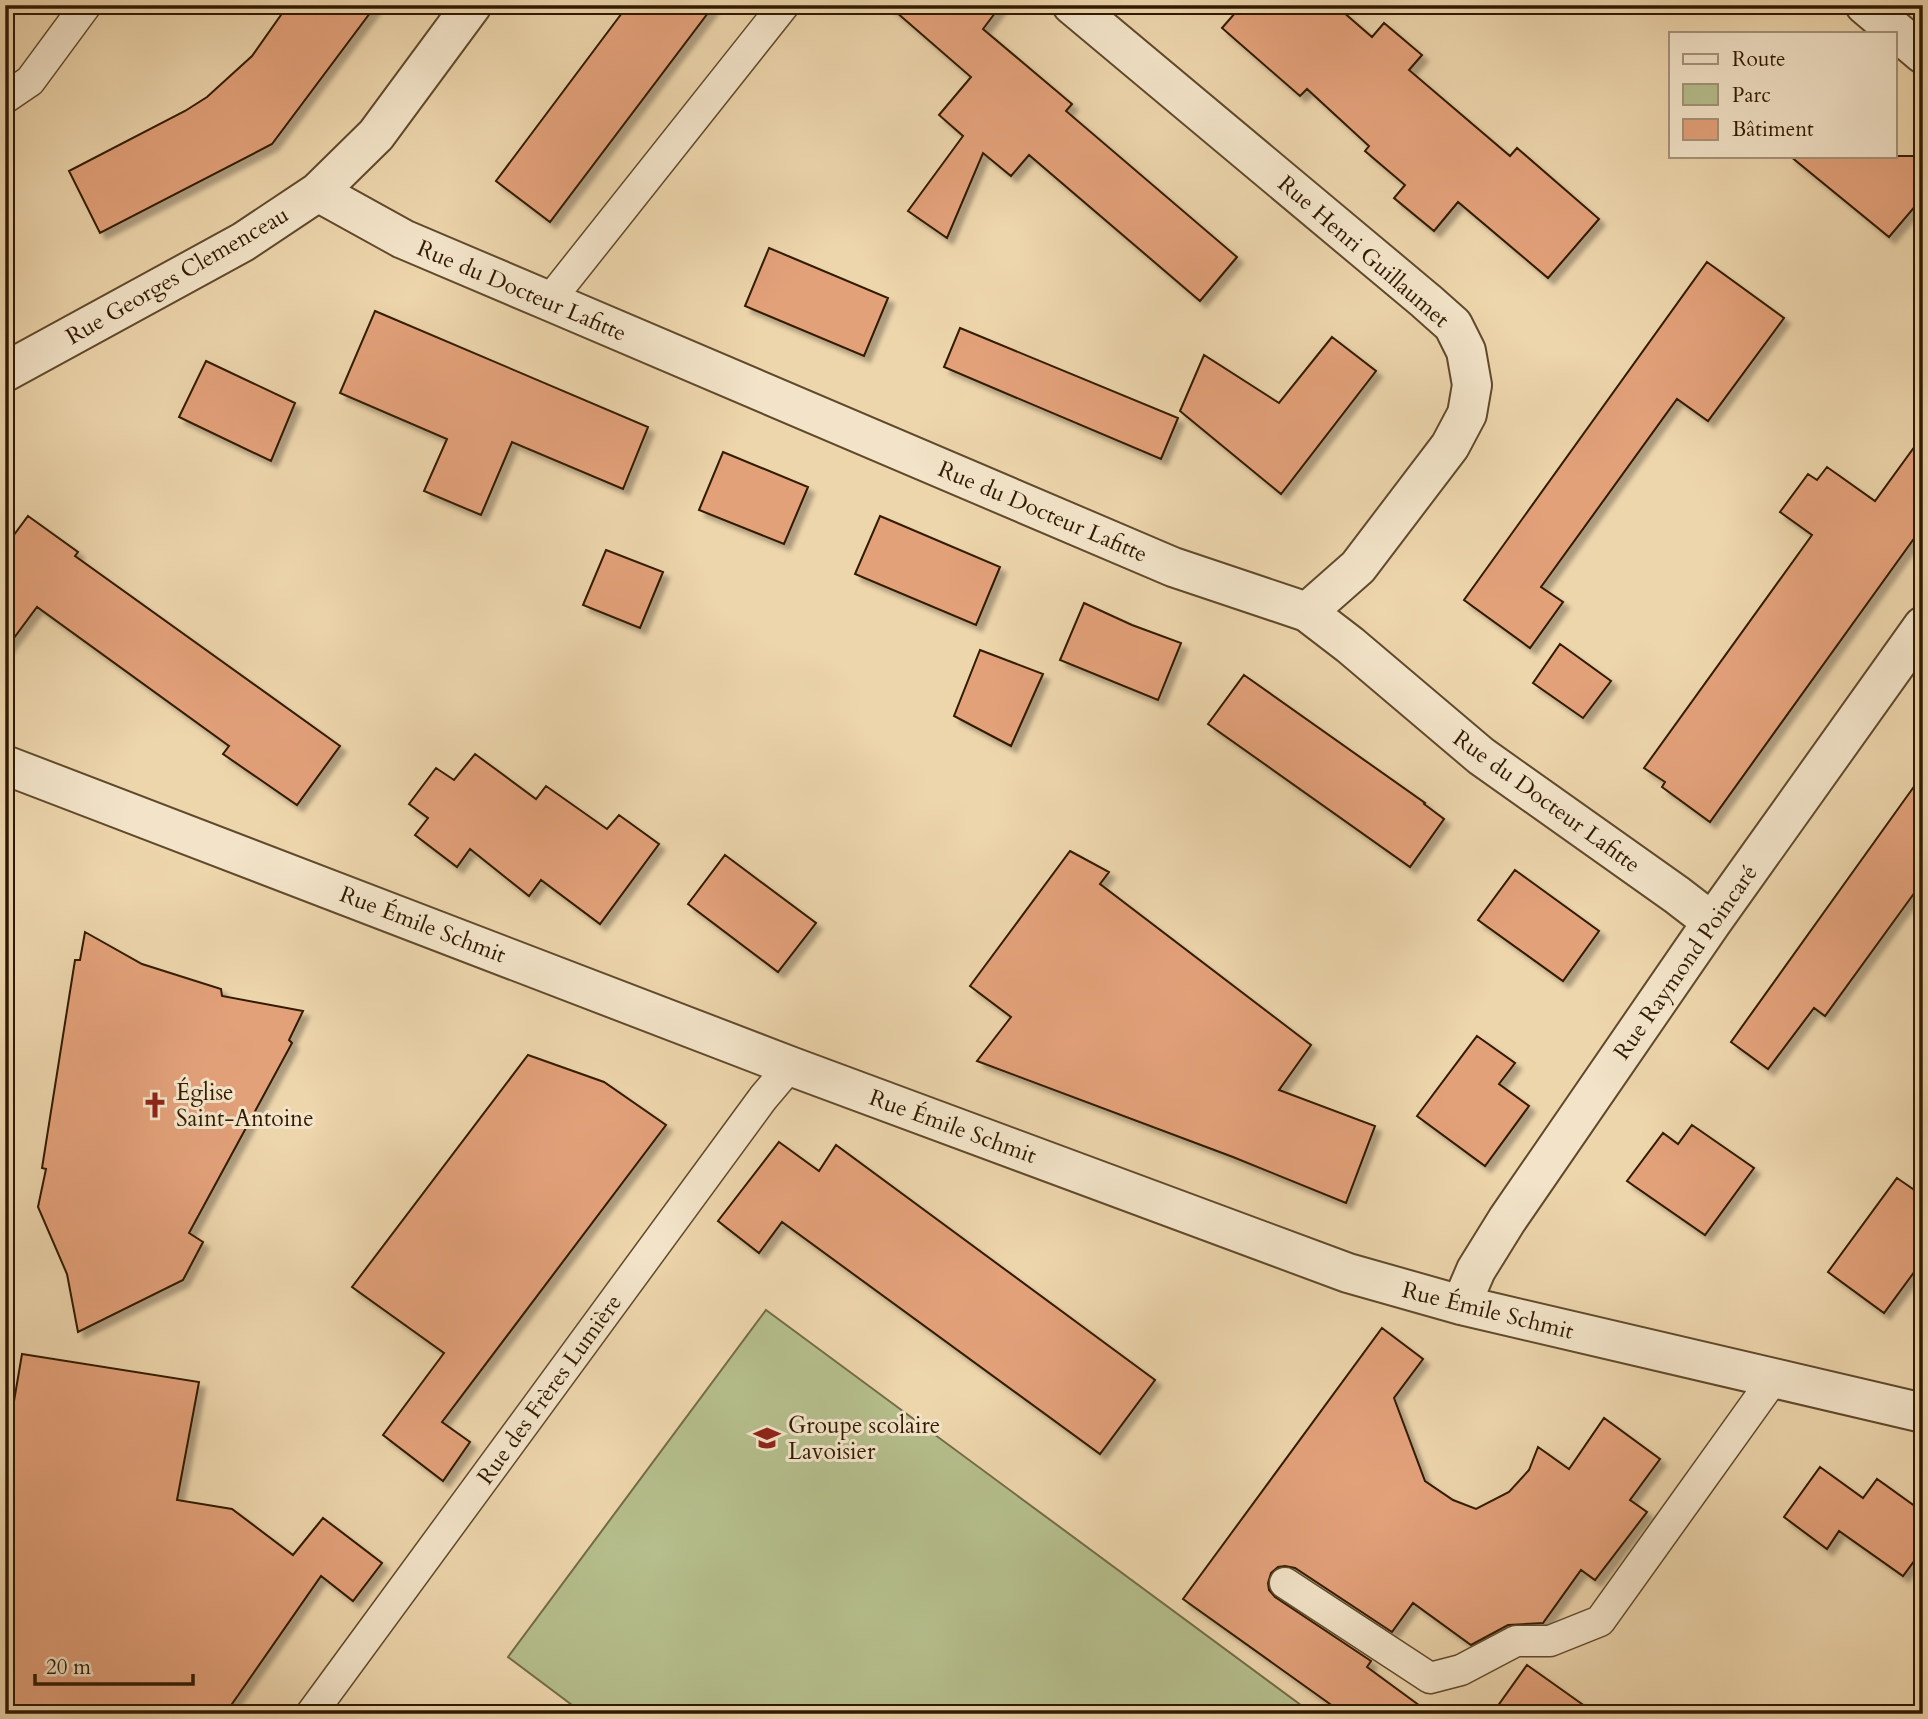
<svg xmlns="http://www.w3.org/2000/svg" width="1928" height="1719" font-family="Cardo,serif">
	<defs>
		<filter id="shadow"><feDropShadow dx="6" dy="6" stdDeviation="2" flood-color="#0004"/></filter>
	</defs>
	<rect width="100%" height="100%" fill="#edd5ac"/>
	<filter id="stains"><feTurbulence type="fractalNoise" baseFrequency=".00286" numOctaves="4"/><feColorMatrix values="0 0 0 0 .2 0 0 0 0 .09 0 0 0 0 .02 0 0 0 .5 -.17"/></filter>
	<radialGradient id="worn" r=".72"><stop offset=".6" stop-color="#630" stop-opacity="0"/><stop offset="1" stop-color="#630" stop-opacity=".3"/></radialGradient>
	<!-- green -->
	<path fill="#b5be8c" stroke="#736c46" stroke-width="2" d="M766 1310 1313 1714H584L508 1657Z"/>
	<!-- building -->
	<path fill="#e3a17a" stroke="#311a00" stroke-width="2" filter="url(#shadow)" d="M288 5H376L272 144 100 233 69 171 185 111 207 97 252 56Z
		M628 5H714L550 222 496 181Z
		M888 5H1001L983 29 1072 104 1066 111 1237 257 1200 301 1029 155 1011 176 983 153 947 238 908 211 963 136 939 115 971 77Z
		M1242 5H1335L1372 37 1384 23 1422 55 1409 70 1510 156 1517 148 1599 219 1548 278 1458 202 1434 231 1394 198 1405 185 1365 151 1369 146 1307 89 1300 96 1222 28Z
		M1790 156H1923V197L1889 237Z
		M769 248 888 298 864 356 745 306Z
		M1707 262 1784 318 1708 421 1677 399 1541 587 1563 602 1530 648 1464 600Z
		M375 311 648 427 623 489 512 442 481 515 424 491 447 439 340 393Z
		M960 328 1178 418 1161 459 944 367Z
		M1332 337 1376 371 1281 494 1180 411 1204 355 1279 403Z
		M206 361 295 403 271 461 179 417Z
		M1923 435V526L1710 822 1662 787 1665 782 1644 768 1812 535 1780 512 1808 474 1817 480 1827 467 1875 501Z
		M723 452 808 487 784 544 699 510Z
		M28 516 78 552 75 556 340 746 297 805 223 754 229 746 37 607 5 650V547Z
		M880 516 1000 567 976 625 855 574Z
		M606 550 663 572 640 628 583 605Z
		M1084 603 1132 625 1181 643 1158 700 1060 660Z
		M1560 644 1611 681 1583 718 1533 683Z
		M980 650 1043 674 1011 746 954 716Z
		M1244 675 1425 803 1424 804 1444 819 1410 867 1208 724Z
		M475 754 536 799 546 786 607 829 619 815 659 844 600 924 541 880 529 896 470 849 457 867 415 835 428 818 409 804 436 768 454 780Z
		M1923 774V881L1825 1016 1814 1008 1768 1069 1731 1042Z
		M1070 851 1109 872 1100 884 1311 1045 1279 1090 1375 1126 1346 1203 1233 1157 977 1061 1011 1017 970 986Z
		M725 855 816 923 778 972 688 904Z
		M1515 870 1599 931 1563 981 1478 920Z
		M85 932 142 964 221 989 222 996 303 1011 289 1040 292 1043 189 1233 203 1242 183 1280 78 1332 67 1274 38 1207 46 1169 42 1168 75 960H80Z
		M1477 1036 1515 1063 1499 1084 1529 1106 1485 1166 1417 1116Z
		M528 1055 604 1082 666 1125 442 1422 470 1442 443 1481 383 1435 444 1353 352 1287Z
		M1692 1125 1754 1168 1705 1235 1627 1181 1663 1133 1678 1144Z
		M779 1142 819 1171 836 1145 1155 1380 1100 1454 782 1222 759 1253 718 1221Z
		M1897 1178 1923 1196V1260L1884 1313 1828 1272Z
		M1382 1328 1423 1359 1394 1398 1425 1481 1453 1500 1476 1509 1509 1492 1529 1470 1538 1447 1569 1469 1604 1418 1660 1459 1630 1500 1647 1512 1595 1580 1581 1570 1543 1623 1508 1625 1471 1645 1413 1603 1392 1632 1295 1568 1285 1566 1278 1567 1271 1573 1268 1583 1269 1590 1275 1597 1371 1661 1367 1667 1431 1714H1344L1183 1599Z
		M22 1354 199 1382 177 1500 232 1509 293 1555 323 1518 382 1563 353 1601 321 1576 225 1714H5V1454Z
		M1820 1467 1863 1498 1877 1479 1923 1512V1549L1903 1576 1839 1531 1827 1549 1784 1517Z
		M1527 1665 1596 1714H1492Z"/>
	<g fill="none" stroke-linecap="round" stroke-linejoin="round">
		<!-- service casing -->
		<g stroke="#60492b" stroke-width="33">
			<path id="service" d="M5 98 30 81 86 5
				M549 301 784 5
				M1285 1583 1430 1678 1461 1670 1516 1641H1550L1600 1621 1774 1378
				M311 1714 763 1098 790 1066"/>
		</g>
		<!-- minor casing -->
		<g stroke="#60492b" stroke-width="42">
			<path id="minor" d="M1072 5 1426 301 1453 325 1466 351 1472 385 1467 414 1450 446 1358 567 1307 612
				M1865 5 1923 54
				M318 192 403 239 549 301 1173 567 1307 612 1350 645 1481 756 1677 895 1712 922
				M5 372 243 242 318 192 376 135 472 5
				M5 765 790 1066 1348 1273 1461 1305 1923 1413
				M1461 1305 1476 1270 1507 1220 1712 922 1923 626"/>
		</g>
		<!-- service -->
		<use href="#service" stroke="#f3e4c9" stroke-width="30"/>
		<!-- minor -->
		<use href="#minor" stroke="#f3e4c9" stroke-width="38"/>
	</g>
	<!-- icons -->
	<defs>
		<g id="church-bare" transform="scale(2.1)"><path d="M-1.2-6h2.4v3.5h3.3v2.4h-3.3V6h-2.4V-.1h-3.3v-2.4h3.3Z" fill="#8f2418" stroke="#f3e4c9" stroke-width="2.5" paint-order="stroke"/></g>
		<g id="school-bare" transform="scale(2.1)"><path d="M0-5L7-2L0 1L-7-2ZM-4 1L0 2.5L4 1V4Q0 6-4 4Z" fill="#8f2418" stroke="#f3e4c9" stroke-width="2.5" paint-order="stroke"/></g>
	</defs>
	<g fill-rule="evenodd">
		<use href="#church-bare" x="155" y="1105"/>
		<use href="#school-bare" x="767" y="1438"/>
	</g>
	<g text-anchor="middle" stroke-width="6" stroke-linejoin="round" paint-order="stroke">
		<!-- street labels -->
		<g font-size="23" fill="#311a00" stroke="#f3e4c9">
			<text transform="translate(1364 251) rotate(41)" y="8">Rue Henri Guillaumet</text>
			<text transform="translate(177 275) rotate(-30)" y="8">Rue Georges Clemenceau</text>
			<text transform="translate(522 290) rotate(23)" y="8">Rue du Docteur Lafitte</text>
			<text transform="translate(1043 511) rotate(23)" y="8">Rue du Docteur Lafitte</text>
			<text transform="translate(1547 801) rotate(36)" y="8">Rue du Docteur Lafitte</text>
			<text transform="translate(423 924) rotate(21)" y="8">Rue Émile Schmit</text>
			<text transform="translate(1685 962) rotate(-55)" y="8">Rue Raymond Poincaré</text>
			<text transform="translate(953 1126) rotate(20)" y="8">Rue Émile Schmit</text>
			<text transform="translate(1488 1310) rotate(14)" y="8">Rue Émile Schmit</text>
			<text transform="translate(549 1389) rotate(-54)" y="8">Rue des Frères Lumière</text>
		</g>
		<!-- poi labels -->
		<g font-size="23" fill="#311a00" stroke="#f3e4c9" text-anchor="start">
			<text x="176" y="1100">Église<tspan x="176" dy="26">Saint-Antoine</tspan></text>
			<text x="788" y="1433">Groupe scolaire<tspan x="788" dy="26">Lavoisier</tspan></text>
		</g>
	</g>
	<!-- margin -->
	<rect width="1928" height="1719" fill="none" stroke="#edd5ac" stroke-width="28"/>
	<rect x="7" y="7" width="1914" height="1705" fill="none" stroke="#311a00" stroke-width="3.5"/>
	<rect x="14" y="14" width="1900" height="1691" fill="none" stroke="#311a00" stroke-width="2"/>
	<!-- legend -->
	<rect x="1669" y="32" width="228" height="126" fill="#f3e4c9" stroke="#a59379" stroke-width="2"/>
	<rect x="1683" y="54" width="35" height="10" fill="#f3e4c9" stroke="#a59379" stroke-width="2"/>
	<text x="1732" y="66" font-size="21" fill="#311a00">Route</text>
	<rect x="1683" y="84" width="35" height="21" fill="#b5be8c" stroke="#a59379" stroke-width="2"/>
	<text x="1732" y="102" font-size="21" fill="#311a00">Parc</text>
	<rect x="1683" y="119" width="35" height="21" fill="#e3a17a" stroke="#a59379" stroke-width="2"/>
	<text x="1732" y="136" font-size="21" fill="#311a00">Bâtiment</text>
	<!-- scale -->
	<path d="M35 1674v10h158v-10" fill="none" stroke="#311a00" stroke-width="3.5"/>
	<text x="46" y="1674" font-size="21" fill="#311a00" stroke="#f3e4c9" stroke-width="5" paint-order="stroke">20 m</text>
	<rect width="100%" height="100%" filter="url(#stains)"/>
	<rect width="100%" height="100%" fill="url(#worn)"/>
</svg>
